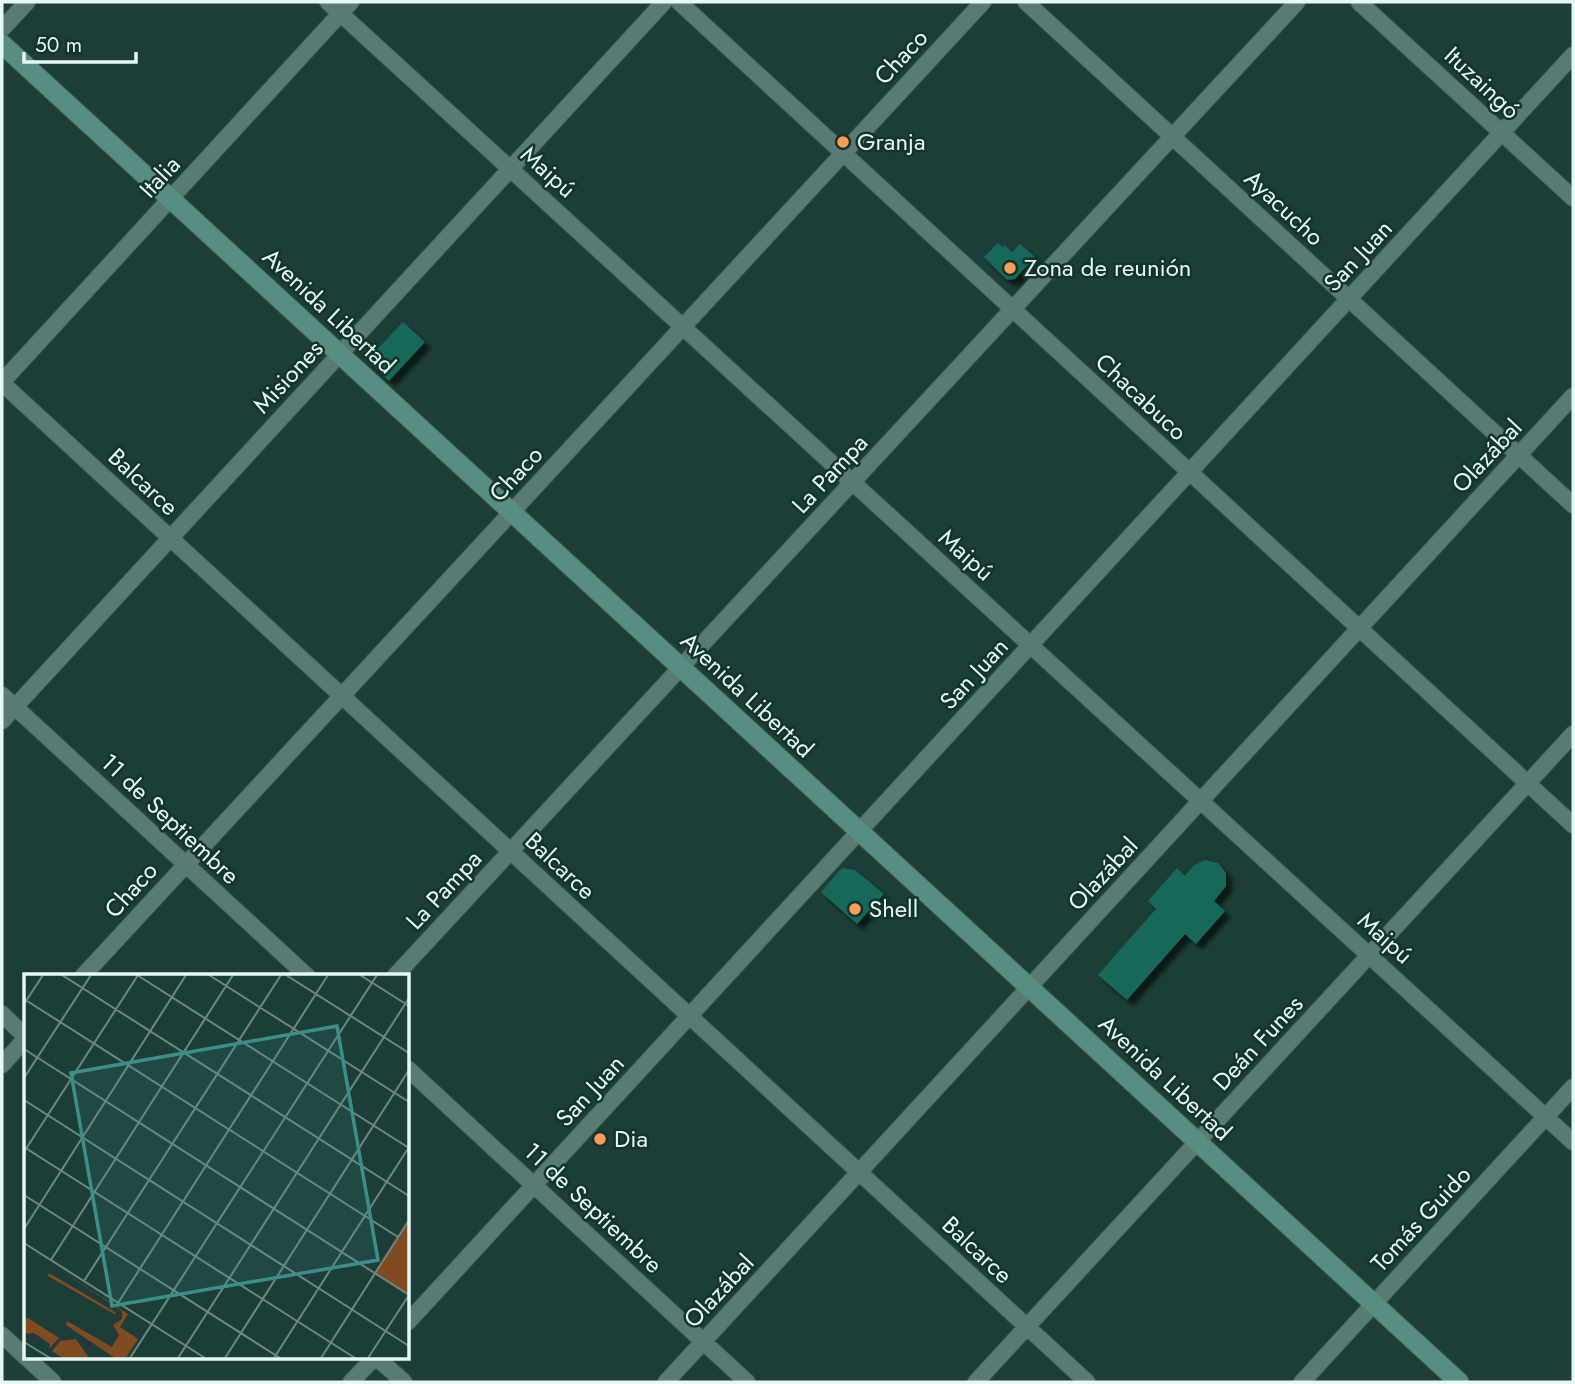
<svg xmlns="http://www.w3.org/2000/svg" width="1575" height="1384" font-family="Jost,sans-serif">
	<defs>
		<filter id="shadow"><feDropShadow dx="6" dy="6" stdDeviation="2" flood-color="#0009"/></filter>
	</defs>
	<rect width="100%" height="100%" fill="#1d3e38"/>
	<!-- building -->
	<path fill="#17675a" filter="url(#shadow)" d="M998 243 1003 248 1004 245 1012 252 1020 244 1035 257 1015 279 1007 280 984 257Z
		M403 322 425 342 389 381 367 360Z
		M1205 860 1218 863 1226 873V886L1214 901 1225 911 1196 944 1185 934 1127 1000 1098 975 1156 909 1148 901 1177 868 1185 876 1193 866Z
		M842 868 855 870 884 894 857 924 821 892Z"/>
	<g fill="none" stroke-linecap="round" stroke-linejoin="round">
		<!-- minor casing -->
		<g stroke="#3d5c56" stroke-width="18">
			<path id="minor" d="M328 2 1573 1142
				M679 2 1573 825
				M1026 2 1573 505
				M1359 2 1573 198
				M2 29 27 2
				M2 382 351 2
				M2 383 1087 1382
				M2 695 307 976
				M2 721 664 2
				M83 976 983 2
				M395 976 1297 2
				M2 1014 26 1037
				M2 1065 26 1038
				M408 1069 747 1382
				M408 1322 1573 55
				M2 1335 53 1382
				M377 1358 404 1382
				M351 1382 374 1358
				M666 1382 1573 396
				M976 1382 1573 734
				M1302 1382 1573 1087"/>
		</g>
		<!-- secondary casing -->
		<g stroke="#3d5c56" stroke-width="21">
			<path id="secondary" d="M2 44 1459 1382"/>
		</g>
		<!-- minor -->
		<use href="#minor" stroke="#597b74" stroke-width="16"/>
		<!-- secondary -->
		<use href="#secondary" stroke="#568e83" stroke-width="19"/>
	</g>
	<!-- markers -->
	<g fill="#fd9d55" stroke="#12342d" stroke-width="2.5">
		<circle cx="843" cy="142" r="7"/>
		<circle cx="1010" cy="268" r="7"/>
		<circle cx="855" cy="909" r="7"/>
		<circle cx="600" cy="1139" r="7"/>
	</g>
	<g text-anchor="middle" stroke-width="5" stroke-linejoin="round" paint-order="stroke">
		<!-- street labels -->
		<g font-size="24" fill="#e5f8f3" stroke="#12342d">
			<text transform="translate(901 57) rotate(-47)" y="8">Chaco</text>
			<text transform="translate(1482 83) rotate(43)" y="8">Ituzaingó</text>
			<text transform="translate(548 172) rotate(42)" y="8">Maipú</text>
			<text transform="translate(160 177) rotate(-47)" y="8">Italia</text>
			<text transform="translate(1284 208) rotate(43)" y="8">Ayacucho</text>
			<text transform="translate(1358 256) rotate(-47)" y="8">San Juan</text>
			<text transform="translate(329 311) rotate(43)" y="8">Avenida Libertad</text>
			<text transform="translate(288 377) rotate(-47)" y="8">Misiones</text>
			<text transform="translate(1141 397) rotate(43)" y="8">Chacabuco</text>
			<text transform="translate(1487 456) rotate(-47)" y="8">Olazábal</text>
			<text transform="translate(516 474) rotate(-47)" y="8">Chaco</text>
			<text transform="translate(830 474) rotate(-47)" y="8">La Pampa</text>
			<text transform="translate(143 482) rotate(43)" y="8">Balcarce</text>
			<text transform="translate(966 555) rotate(42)" y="8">Maipú</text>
			<text transform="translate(974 674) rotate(-47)" y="8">San Juan</text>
			<text transform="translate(747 695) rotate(43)" y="8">Avenida Libertad</text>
			<text transform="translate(170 819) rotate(43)" y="8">11 de Septiembre</text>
			<text transform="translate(560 866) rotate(43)" y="8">Balcarce</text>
			<text transform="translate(1103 874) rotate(-47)" y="8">Olazábal</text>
			<text transform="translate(131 890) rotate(-48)" y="8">Chaco</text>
			<text transform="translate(444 890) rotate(-47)" y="8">La Pampa</text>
			<text transform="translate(1385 938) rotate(42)" y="8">Maipú</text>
			<text transform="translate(1258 1043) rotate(-47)" y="8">Deán Funes</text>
			<text transform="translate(1165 1078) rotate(43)" y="8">Avenida Libertad</text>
			<text transform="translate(590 1091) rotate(-47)" y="8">San Juan</text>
			<text transform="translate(593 1208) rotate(43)" y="8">11 de Septiembre</text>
			<text transform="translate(1421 1219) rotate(-47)" y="8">Tomás Guido</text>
			<text transform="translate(977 1250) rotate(43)" y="8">Balcarce</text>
			<text transform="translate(719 1291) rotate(-47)" y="8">Olazábal</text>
		</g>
		<!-- poi labels -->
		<g font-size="24" fill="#e5f8f3" stroke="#12342d" text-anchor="start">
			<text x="857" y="150">Granja</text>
			<text x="1024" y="276">Zona de reunión</text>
			<text x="869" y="917">Shell</text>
			<text x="614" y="1147">Dia</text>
		</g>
	</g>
	<!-- overview -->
	<g transform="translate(24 974)">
		<rect width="385" height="385" fill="#1d3e38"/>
		<path d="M385 246V321L351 300ZM27 290 104 340 96 353 114 365 102 384H91L42 351 43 347 88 373 95 361 89 351 98 345V337ZM25 299 91 338 92 341 24 302ZM4 344 35 364 25 375 26 370 10 359 0 360V345ZM52 365 65 384H39L28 377 36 367Z" fill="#814b22"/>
		<path fill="none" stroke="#6d8883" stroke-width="2" d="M38 1 385 222M113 1 385 174M185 1 385 128M262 1 385 79M336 1 385 32M0 25 374 263M0 30 19 1M0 75 385 321M0 104 67 1M0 126 385 372M0 173 331 384M0 178 114 1M0 221 256 384M0 255 162 1M0 269 181 384M27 286 209 1M60 307 257 1M94 329 304 1M0 368 26 384M106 384 353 1M154 384 385 24M201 384 385 96M250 384 385 173M297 384 385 246M344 384 385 321"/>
		<path fill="#3a9089" fill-opacity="0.15" stroke="#3a9089" stroke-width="3.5" d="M313 52 354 286 88 332 47 99Z"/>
		<rect width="385" height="385" fill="none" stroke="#e5f8f3" stroke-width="3.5"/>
	</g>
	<!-- border -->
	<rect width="1575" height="1384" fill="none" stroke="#e5f8f3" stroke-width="7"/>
	<!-- scale -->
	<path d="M24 52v10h112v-10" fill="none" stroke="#e5f8f3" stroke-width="3.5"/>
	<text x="35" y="52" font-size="21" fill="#e5f8f3" stroke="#12342d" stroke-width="5" paint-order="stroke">50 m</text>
</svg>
